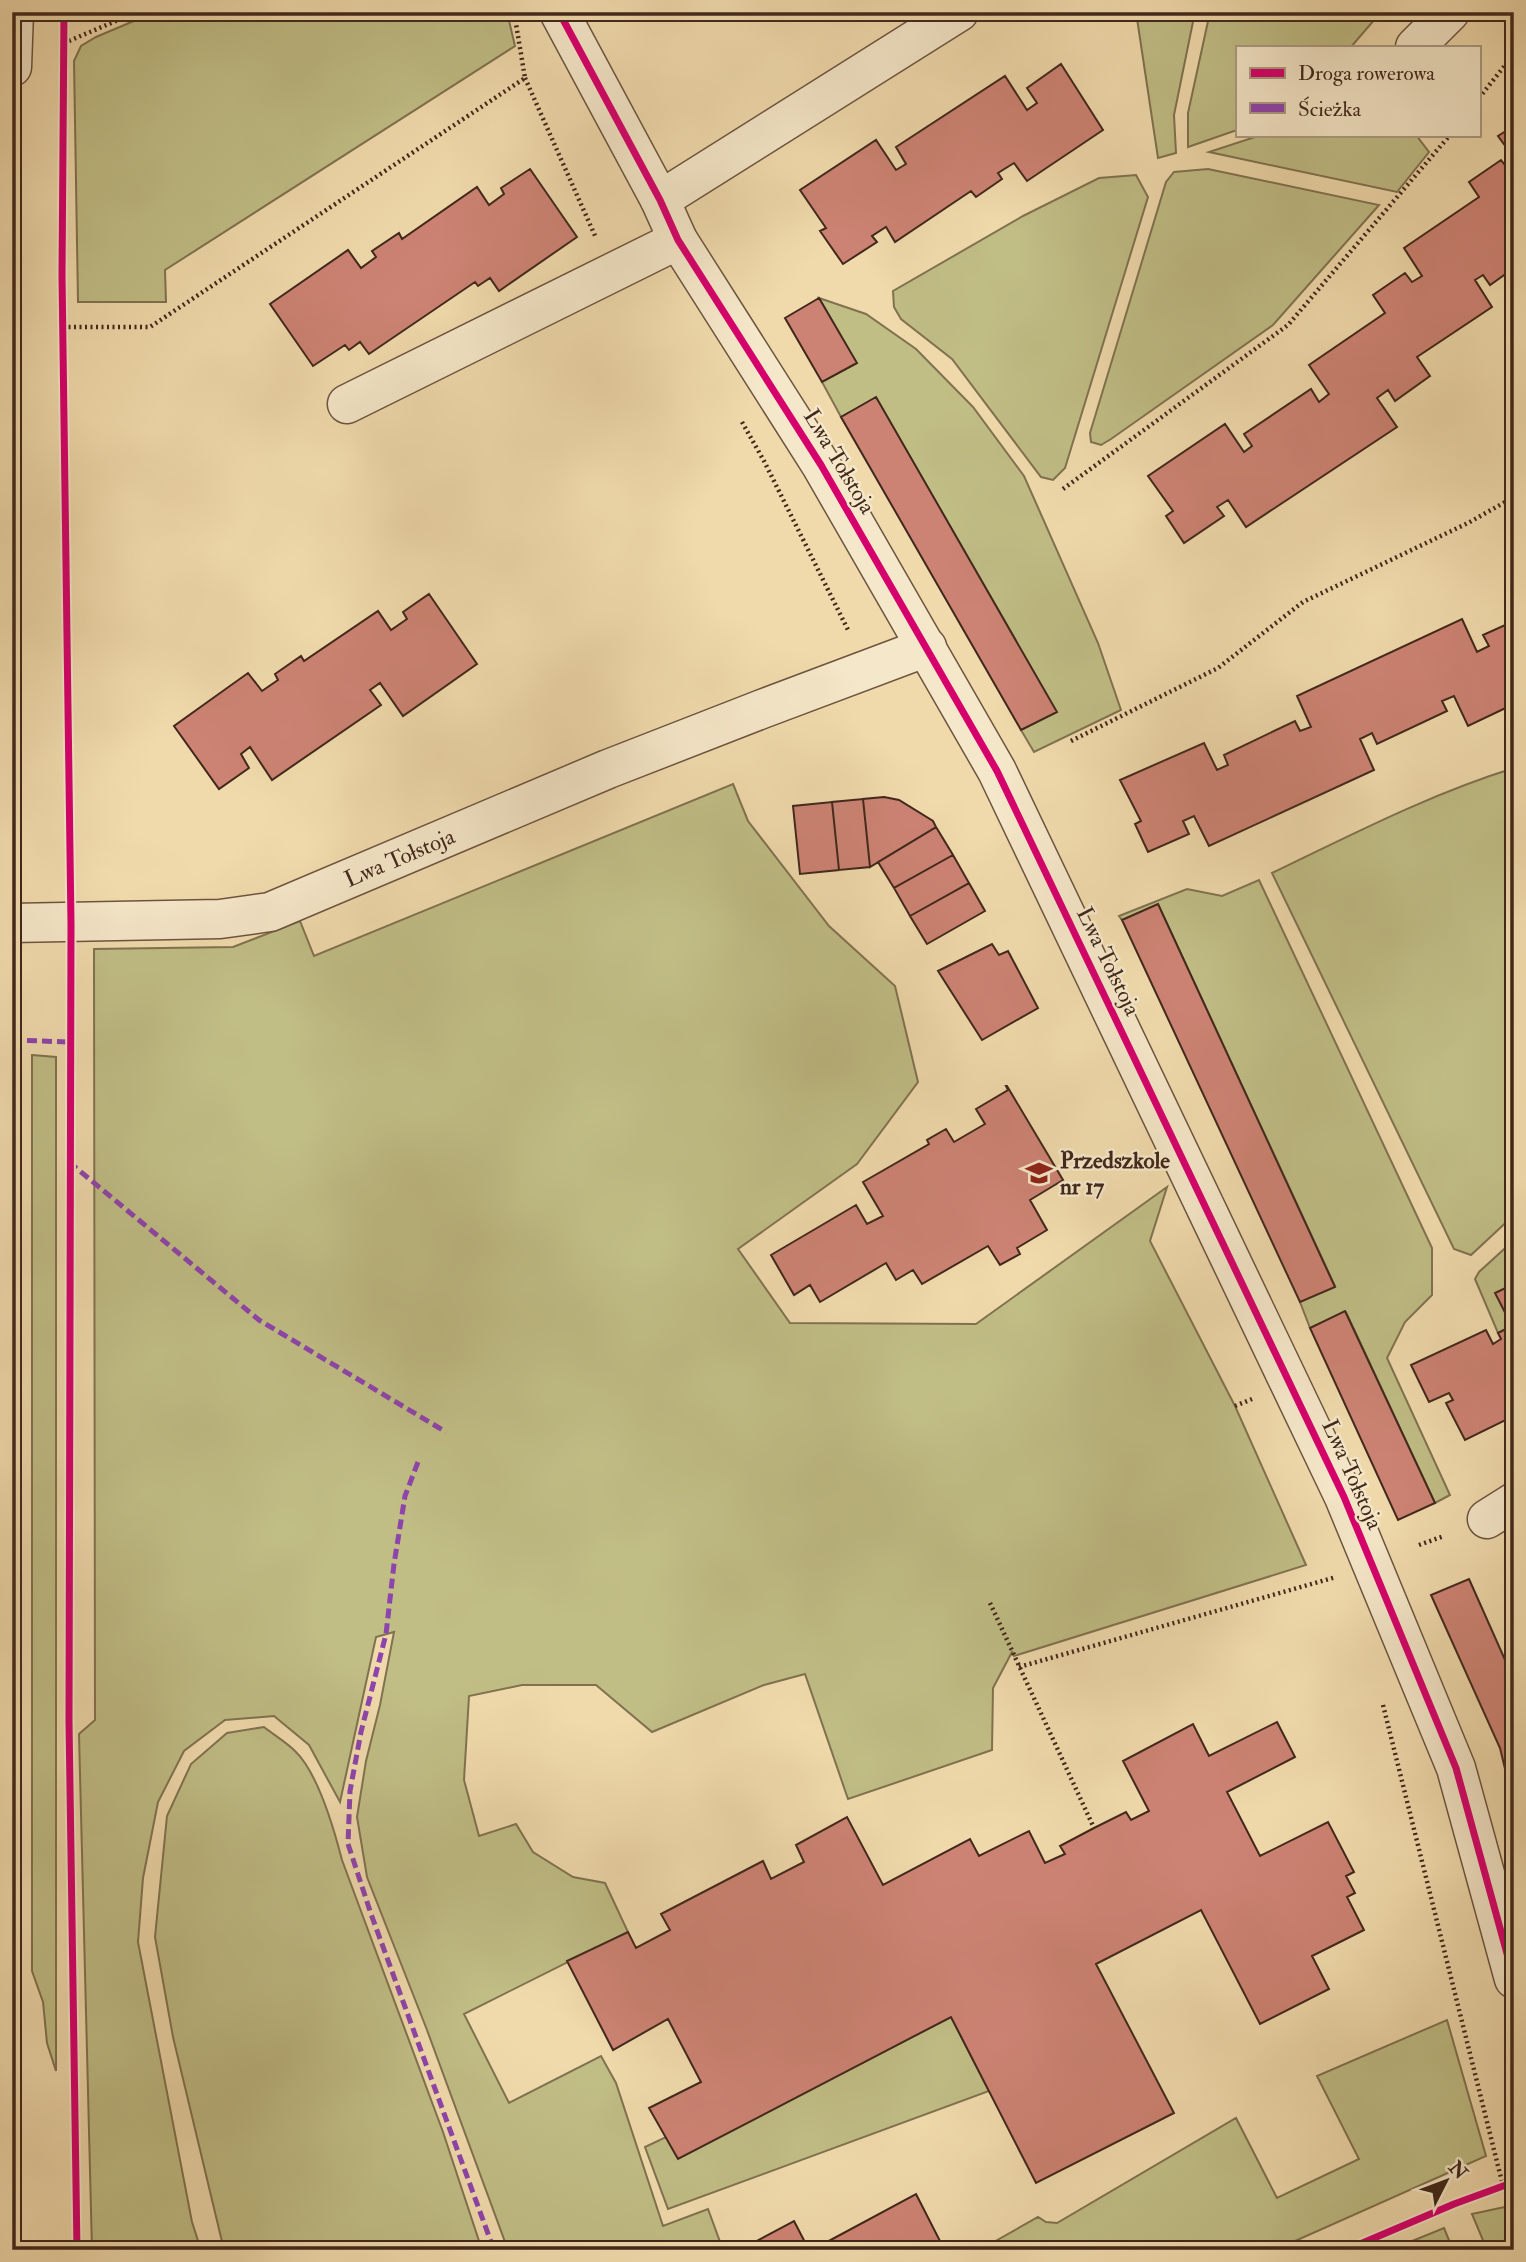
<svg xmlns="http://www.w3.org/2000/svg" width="1526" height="2262" font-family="'IM FELL Double Pica',serif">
	<rect width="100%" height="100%" fill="#f0daac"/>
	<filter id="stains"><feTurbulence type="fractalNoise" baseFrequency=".00286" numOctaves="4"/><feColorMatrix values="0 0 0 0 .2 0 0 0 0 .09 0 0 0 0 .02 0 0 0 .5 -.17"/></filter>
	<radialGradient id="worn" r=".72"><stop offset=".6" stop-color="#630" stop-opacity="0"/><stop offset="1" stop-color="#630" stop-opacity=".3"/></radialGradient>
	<!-- green -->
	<path fill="#c0bd85" stroke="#807250" stroke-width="2" d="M155 12H507L515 46 165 270 166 302H78L74 61 81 46 96 37Z
		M1136 12H1195L1174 115 1176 153 1158 158Z
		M1210 12H1381L1351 47H1237V130L1188 147V113Z
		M1261 135H1416L1429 152 1397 192 1209 152Z
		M1208 169 1379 205 1273 325 1111 439 1101 445 1091 442 1090 433 1166 182 1174 172Z
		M1136 175 1148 197 1065 468 1053 480 1041 477 952 359 901 319 894 307 893 291 1023 216 1099 178Z
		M819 298 866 314 916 349 973 407 1024 476 1098 643 1121 710 1034 752 1021 730 1056 712 876 398 841 417 822 382 856 363Z
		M1514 768V1215L1471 1255 1454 1249 1272 873C1351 835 1430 794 1514 768Z
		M733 784 748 821 829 926 895 986 918 1082 857 1164 738 1249 790 1323 976 1324 1167 1187 1150 1241 1235 1406 1306 1565 1014 1656 1012 1652 993 1688 992 1750 848 1799 805 1674 764 1685 652 1732 596 1685H522L469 1696 464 1780 479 1836 516 1824 533 1852 573 1877 605 1883 628 1932 464 2014 509 2103 601 2056 616 2083 663 2226 708 2209 723 2250H508L427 2030 367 1877 357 1817 366 1761 380 1705 394 1632 376 1637 340 1802 309 1745 274 1716 225 1720 184 1751 158 1802 143 1878 138 1942 192 2222 201 2250H92L79 1734 95 1720 94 949 233 947 300 921 314 956Z
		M1259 880 1432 1248V1295L1405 1322 1387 1358 1450 1495 1435 1503 1346 1312 1310 1328 1300 1302 1335 1286 1158 904 1122 920 1119 916 1187 889 1222 896Z
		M32 1055 56 1057V2071L47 2043 43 2002 32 1971Z
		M1514 1240V1284L1496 1293 1512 1326 1498 1333 1475 1279 1479 1272Z
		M264 1727C274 1735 286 1742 295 1751 318 1773 334 1829 342 1860L443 2132 482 2250H224L173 2037 155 1937 167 1816 191 1764 227 1733Z
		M951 2017 989 2091 668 2209 645 2147 666 2137 678 2158Z
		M1447 2020 1486 2156 1275 2250H992V2243L1038 2217 1046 2222 1057 2223 1236 2118 1277 2198 1359 2159 1317 2076Z
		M1514 2205V2250H1487L1472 2214Z
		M1444 2228 1453 2250H1390Z"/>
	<!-- building -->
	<path fill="#cd8374" stroke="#41281c" stroke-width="2" d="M1061 64 1103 130 1027 181 1014 163 998 173 1002 179 976 197 971 191 895 242 886 227 872 236 877 242 843 264 820 231 826 228 800 190 876 140 896 170 906 164 896 147 1005 76 1027 110 1037 103 1027 88Z
		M1514 126V158L1498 136Z
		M1501 160 1508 169 1514 165V268L1490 285 1483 275 1475 280 1492 307 1417 357 1430 376 1395 401 1388 390 1377 398 1397 427 1246 527 1228 500 1217 507 1224 516 1184 543 1166 516 1173 511 1148 476 1225 424 1244 452 1252 446 1244 434 1311 389 1319 402 1329 394 1309 365 1385 313 1373 295 1405 273 1412 282 1422 276 1404 248 1479 197 1469 182Z
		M530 169 577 237 499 291 490 278 478 286 475 282 369 354 360 342 349 350 345 345 313 366 270 304 348 250 361 268 376 257 372 251 399 233 402 239 477 187 489 205 504 194 501 188Z
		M819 298 857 363 822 382 785 318Z
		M876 397 1057 712 1021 730 841 417Z
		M429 594 477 664 403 716 380 683 370 690 381 705 272 780 250 747 241 754 249 768 219 789 174 726 248 673 262 691 278 680 275 674 301 656 304 661 378 611 391 630 407 619 403 612Z
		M1462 619 1477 652 1489 646 1483 635 1514 621V704L1468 726 1454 696 1442 701 1447 711 1377 744 1372 733 1360 739 1374 770 1209 846 1194 816 1183 821 1189 834 1148 852 1135 824 1141 821 1120 780 1204 743 1217 770 1228 765 1224 755 1295 721 1300 731 1311 727 1297 696Z
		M884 797 899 800 933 821 936 827 870 867 863 799Z
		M863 799 870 867 839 870 832 802Z
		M832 802 839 870 800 874 793 806Z
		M936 827 953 855 894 888 878 862Z
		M953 855 969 883 910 916 894 888Z
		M969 883 985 911 927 944 910 916Z
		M1158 904 1335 1287 1300 1302 1122 920Z
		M992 944 999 955 1008 951 1038 1008 982 1040 938 971Z
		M1006 1086H1007L1063 1180 1030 1200 1047 1230 1017 1248 1020 1254 1000 1265 988 1246 922 1284 913 1270 896 1280 886 1263 820 1302 810 1285 794 1295 771 1255 856 1205 867 1224 883 1216 863 1182 929 1144 927 1140 946 1129 954 1142 985 1124 976 1109 1008 1090Z
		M1514 1284V1416L1465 1440 1446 1403 1453 1400 1449 1393 1429 1402 1411 1365 1486 1330 1493 1344 1501 1339 1498 1333 1512 1326 1495 1293Z
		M1345 1311 1435 1503 1398 1520 1310 1328Z
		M1469 1579 1514 1680V1806L1500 1748 1431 1595Z
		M1277 1722 1295 1757 1227 1792 1260 1856 1328 1822 1354 1872 1346 1876 1355 1893 1347 1897 1364 1930 1312 1956 1329 1989 1260 2024 1201 1910 1096 1964 1174 2113 1036 2183 951 2017 678 2159 649 2108 701 2082 668 2019 613 2050 567 1961 628 1932 636 1948 670 1930 661 1914 763 1861 771 1879 804 1862 796 1845 847 1817 883 1885 970 1839 979 1856 1029 1831 1045 1863 1065 1854 1060 1846 1094 1828 1126 1812 1131 1820 1149 1811 1123 1761 1193 1724 1209 1756Z
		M916 2194 940 2241 931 2246 933 2250H812Z
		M794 2221 809 2250H740Z"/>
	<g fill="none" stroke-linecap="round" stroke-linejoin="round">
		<!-- minor casing -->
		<g stroke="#6d5440" stroke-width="41">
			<g id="minor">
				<path d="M559 12 660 200 678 240 821 465 997 771 1344 1497 1456 1768 1514 1979"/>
				<path d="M1415 47 1450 12"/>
				<path d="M12 67 14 12"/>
				<path d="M660 200 959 12"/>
				<path d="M347 404 678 240"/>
				<path id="s1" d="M12 923 220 919 270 912 608 769 762 709 927 647"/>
				<path d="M1487 1519 1514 1502"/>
			</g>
		</g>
		<!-- path -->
		<path stroke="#41281c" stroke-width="4.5" stroke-dasharray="2 3.5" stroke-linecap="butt" d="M64 43 137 12
			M525 78 596 238
			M1479 98 1514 54
			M63 327H150L525 78 514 12
			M742 422 764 461 849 632
			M1063 489 1288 325 1450 135
			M1071 741 1218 668 1303 602 1468 523 1514 497
			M1235 1406 1252 1399
			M1419 1545 1444 1536
			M990 1603 1094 1828
			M1019 1667 1336 1577
			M1383 1705 1503 2186
			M1349 2250V2248"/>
		<!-- minor -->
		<use href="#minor" stroke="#f5e7c9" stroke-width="38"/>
		<!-- quiet -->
		<path stroke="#8e44ad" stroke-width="5" stroke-dasharray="10 5" stroke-linecap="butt" d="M12 1040 70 1042
			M69 1162 259 1320 446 1432
			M418 1462 405 1496 394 1564 386 1634 361 1732 350 1791 348 1844 371 1914 494 2250"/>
		<!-- cycleway casing -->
		<g stroke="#f5e7c9" stroke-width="11">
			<path id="cycleway" d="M64 12 62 276 71 924 69 1721 77 2250
				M559 12 660 200 678 240 821 465 997 771 1344 1497 1456 1768 1514 1979
				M1346 2250 1454 2204 1514 2182"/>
		</g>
		<!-- cycleway -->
		<use href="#cycleway" stroke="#d6006c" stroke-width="7"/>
	</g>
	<!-- icons -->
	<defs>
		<g id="school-bare" transform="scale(2.1)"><path d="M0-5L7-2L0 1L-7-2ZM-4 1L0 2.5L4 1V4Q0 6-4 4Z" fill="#8f2418" stroke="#f5e7c9" stroke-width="2.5" paint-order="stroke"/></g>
	</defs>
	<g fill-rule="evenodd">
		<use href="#school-bare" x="1039" y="1173"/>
	</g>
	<g text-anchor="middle" stroke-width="5" stroke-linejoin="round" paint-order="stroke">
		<!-- street labels -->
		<g font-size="23" fill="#41281c" stroke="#f5e7c9">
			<text transform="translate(840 461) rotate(59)" y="8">Lwa Tołstoja</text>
			<text dy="8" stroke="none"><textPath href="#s1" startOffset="399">Lwa Tołstoja</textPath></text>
			<text transform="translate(1109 961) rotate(64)" y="8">Lwa Tołstoja</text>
			<text transform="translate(1353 1474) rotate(66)" y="8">Lwa Tołstoja</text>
		</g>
		<!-- poi labels -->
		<g font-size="23" font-weight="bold" fill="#41281c" stroke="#f5e7c9" text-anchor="start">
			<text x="1060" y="1168">Przedszkole<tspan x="1060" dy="26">nr 17</tspan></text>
		</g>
	</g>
	<!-- margin -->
	<rect width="1526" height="2262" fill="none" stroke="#f0daac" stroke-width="42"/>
	<rect x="14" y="14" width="1498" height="2234" fill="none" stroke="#41281c" stroke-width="3.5"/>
	<rect x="21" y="21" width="1484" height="2220" fill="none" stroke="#41281c" stroke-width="2"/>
	<!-- legend -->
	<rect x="1236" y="46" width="245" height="91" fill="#f5e7c9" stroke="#ad9b84" stroke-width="2"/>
	<rect x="1250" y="68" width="35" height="10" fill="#d6006c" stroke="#ad9b84" stroke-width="2"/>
	<text x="1298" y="80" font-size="21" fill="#41281c">Droga rowerowa</text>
	<rect x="1250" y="103" width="35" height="10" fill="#8e44ad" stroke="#ad9b84" stroke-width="2"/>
	<text x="1298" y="116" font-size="21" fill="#41281c">Ścieżka</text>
	<!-- north arrow -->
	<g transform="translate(1446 2181) rotate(48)" stroke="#f5e7c9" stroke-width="5" paint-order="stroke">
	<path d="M0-5L12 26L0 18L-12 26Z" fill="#41281c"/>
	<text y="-10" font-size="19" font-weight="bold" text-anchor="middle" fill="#41281c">N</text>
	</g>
	<rect width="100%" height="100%" filter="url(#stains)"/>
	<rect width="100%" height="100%" fill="url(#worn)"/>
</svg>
